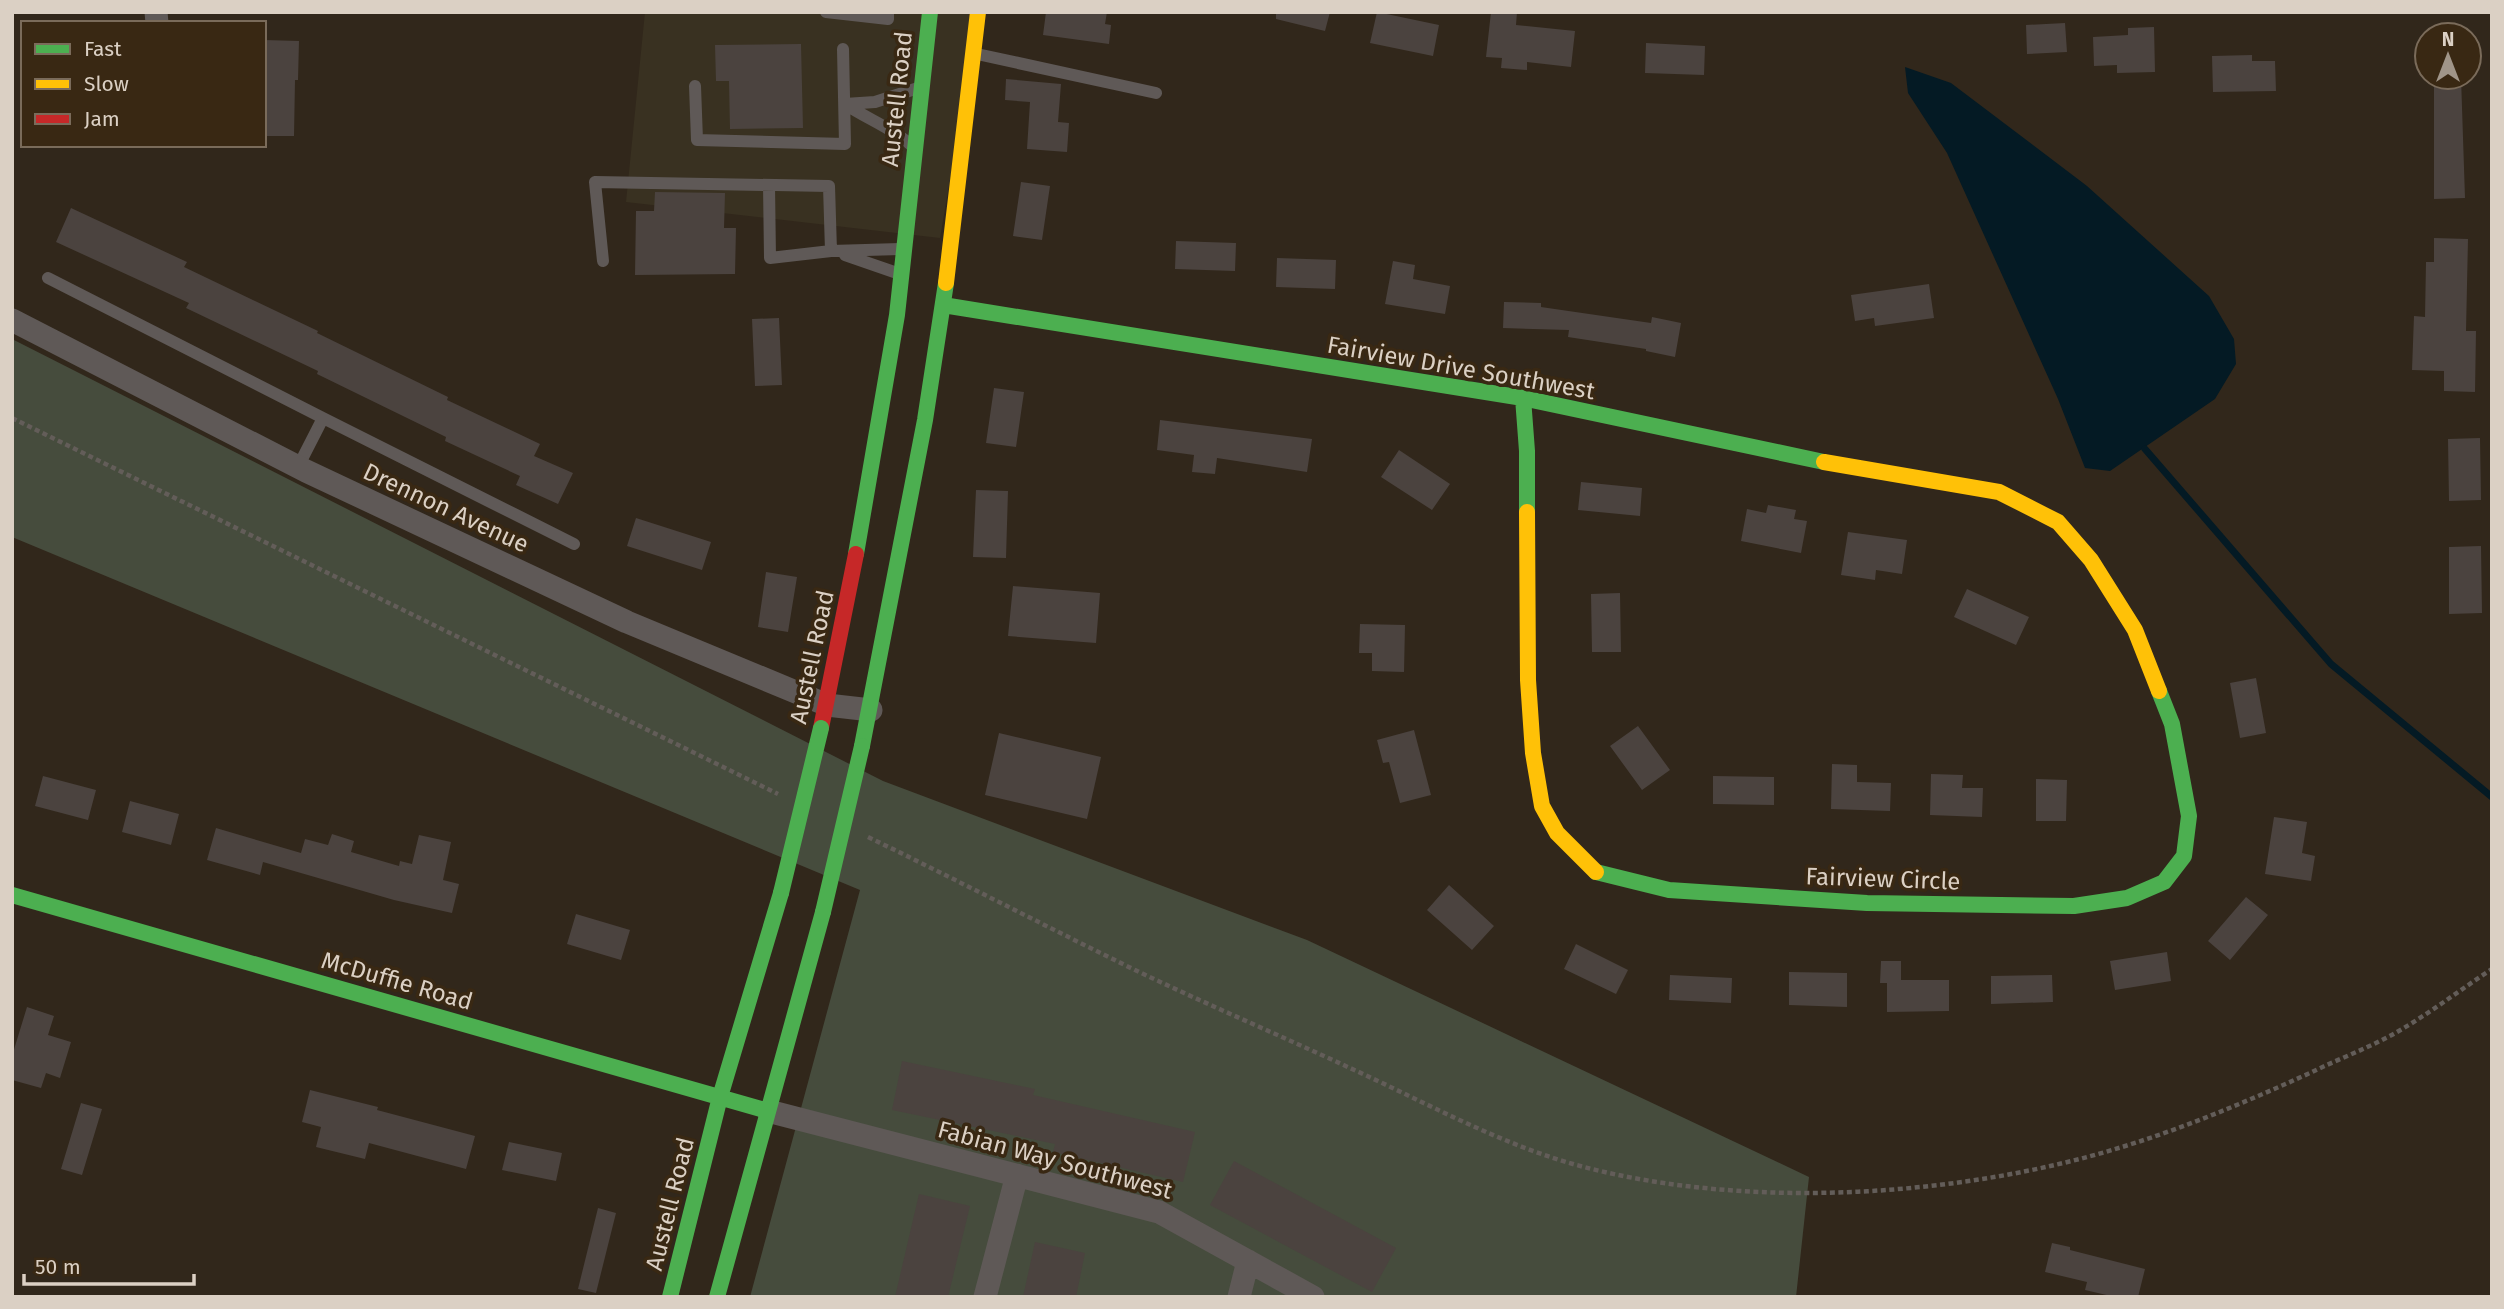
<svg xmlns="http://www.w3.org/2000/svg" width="2504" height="1309" font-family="'Fira Sans',sans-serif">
	<rect width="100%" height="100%" fill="#31271b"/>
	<!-- commercial -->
	<path fill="#393121" d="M645 12H979L940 238 626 202Z"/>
	<!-- green -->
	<path fill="#464c3d" d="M12 339 883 781 1307 940 1809 1177 1796 1297H750L860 890 12 537Z"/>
	<!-- water -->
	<path fill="#041a24" d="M1905 67 1951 83 2087 186 2209 296 2234 339 2236 364 2215 399 2110 471 2085 468 2058 399 1947 153 1908 93Z"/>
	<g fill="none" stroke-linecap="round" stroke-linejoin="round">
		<!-- stream -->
		<path stroke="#041a24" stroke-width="7" d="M2145 449 2331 664 2492 797"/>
	</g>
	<!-- building -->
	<path fill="#4b433f" d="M1046 12H1107L1105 24 1111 25 1109 44 1043 35Z
		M1276 12H1330L1325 31 1276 19Z
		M1377 12 1439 25 1433 56 1370 43Z
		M1491 12H1517L1516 25 1575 31 1571 67 1527 62V70L1501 68 1502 58 1486 57Z
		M2065 23 2067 52 2027 54 2026 25Z
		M2154 27 2155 72 2117 73V65L2094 66 2093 37 2128 35V28Z
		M264 40 299 41 298 80H295L294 136H264Z
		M1646 43 1705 46 1704 75 1645 73Z
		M801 44 803 128 730 129 729 81H716L715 45Z
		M2252 55V61H2275L2276 91 2213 92 2212 56Z
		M2434 77H2461L2465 198 2434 199Z
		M1006 79 1061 84 1058 122 1069 123 1067 152 1027 149 1030 102 1005 100Z
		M1021 182 1050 186 1042 240 1013 236Z
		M655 192 725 193 724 228H736L735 274 635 275 636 211H654Z
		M71 208 187 262 184 267 318 331 317 333 448 397 447 400 540 444 534 456 573 473 558 504 516 485 520 476 445 441 446 437 317 374 318 371 186 308 189 303 56 242Z
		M2434 238 2468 239 2466 331H2476L2475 392 2444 391V371L2412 370 2414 316 2425 317 2426 262H2434Z
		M1176 241 1236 243 1235 271 1175 269Z
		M1277 258 1336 260 1335 289 1276 287Z
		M1393 261 1415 265 1413 279 1450 286 1445 314 1385 304Z
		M1929 284 1934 318 1875 326 1874 318 1855 321 1851 295Z
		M1504 302 1541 303V307L1651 323 1652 317 1681 323 1675 357 1646 351V349L1568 337 1569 330 1503 328Z
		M779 318 782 385 755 386 752 319Z
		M994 388 1024 392 1016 447 986 443Z
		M1160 420 1312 439 1307 472 1217 458 1215 474 1192 472 1194 455 1157 450Z
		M2480 438 2481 500 2449 501 2448 439Z
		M1399 450 1450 484 1432 510 1381 477Z
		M1581 482 1642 488 1640 516 1578 510Z
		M976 490 1008 491 1006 558 973 557Z
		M1768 505 1796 510 1794 519 1807 521 1801 553 1741 541 1747 509 1766 513Z
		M636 518 711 542 702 570 627 546Z
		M1848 532 1907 540 1902 574 1876 570 1875 580 1841 575Z
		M2481 546 2482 613 2449 614V547Z
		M766 572 797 577 788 632 758 627Z
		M1013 586 1100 593 1096 643 1008 636Z
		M1967 589 2029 617 2016 645 1954 617Z
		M1620 593 1621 652H1592L1591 594Z
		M1360 624 1405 625 1404 672 1372 671V653H1359Z
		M2256 678 2266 733 2240 738 2230 683Z
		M1638 726 1670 770 1642 790 1610 746Z
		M1414 730 1431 795 1400 803 1389 762 1383 763 1377 740Z
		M999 733 1101 757 1087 819 985 795Z
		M1832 764 1857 765V782L1891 783 1890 811 1831 809Z
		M1931 774 1963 775 1962 788H1983L1982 817 1930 815Z
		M43 776 96 790 88 820 35 806Z
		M1713 776 1774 777V805L1713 804Z
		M2036 779 2067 780 2066 821H2036Z
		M130 801 179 814 171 845 122 832Z
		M2274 817 2307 822 2302 853 2315 856 2311 881 2265 874Z
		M216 828 301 853 305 839 328 845 332 834 354 841 351 852 399 866 400 861 412 864 419 835 451 842 443 880 459 884 452 913 394 900 263 862 260 875 207 860Z
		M1449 885 1494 926 1472 950 1427 910Z
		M2246 897 2268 915 2230 960 2208 941Z
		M576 914 630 930 621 960 567 944Z
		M1576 944 1628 970 1616 994 1564 969Z
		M2167 952 2171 981 2115 990 2110 961Z
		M1881 961H1901V980H1949V1011L1887 1012V983H1880Z
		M1789 972 1847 973V1007L1789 1005Z
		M1670 975 1732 978 1731 1003 1669 1000Z
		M2052 975 2053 1002 1991 1004V976Z
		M27 1007 54 1016 48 1035 71 1042 60 1078 46 1073 41 1088 12 1080V1056Z
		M902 1061 1035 1089 1033 1095 1195 1132 1183 1182 1053 1152 1055 1144 892 1110Z
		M310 1090 378 1107 377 1110 475 1136 466 1169 369 1143 365 1159 316 1147 321 1127 302 1122Z
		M81 1103 102 1109 82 1175 61 1169Z
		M509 1142 562 1153 556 1181 502 1170Z
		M1234 1161 1396 1248 1372 1292 1210 1205Z
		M919 1194 970 1206 948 1297H895Z
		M598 1208 616 1213 596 1293 578 1289Z
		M1035 1242 1085 1253 1076 1297H1023Z
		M2052 1243 2070 1247V1250L2145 1269 2138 1297H2115L2085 1290 2087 1282 2045 1272Z"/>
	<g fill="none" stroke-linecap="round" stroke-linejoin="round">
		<!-- path -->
		<path stroke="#635d59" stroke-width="4.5" stroke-dasharray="5 3.5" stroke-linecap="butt" d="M12 418 778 794
			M868 837C957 880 1045 926 1135 970 1206 1004 1279 1035 1350 1068 1427 1103 1503 1146 1584 1167 1749 1210 1960 1197 2122 1147 2187 1127 2248 1101 2310 1073 2338 1059 2369 1048 2397 1032 2430 1013 2460 990 2492 969"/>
		<!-- lane -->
		<path stroke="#5f5957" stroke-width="12" d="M826 12 888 19V12
			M977 54 1156 93
			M695 86 697 140 845 144 843 49
			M911 145C891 127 867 119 845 104L875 102 918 88
			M769 185 770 258 831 251 900 249
			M845 255 897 273
			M603 261 595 182 829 186 831 251
			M48 278 323 418 298 467
			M323 418 574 544"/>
		<!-- street -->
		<path stroke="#5f5957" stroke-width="23" d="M156 12 157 23
			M12 320 306 471 627 622 827 705 871 710
			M768 1111 1159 1212 1313 1297
			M985 1297 1017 1175
			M1239 1297 1248 1261"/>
		<!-- fast -->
		<path stroke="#4caf50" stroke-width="16" d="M943 305 1523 398 1824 462
			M1523 398 1527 451V512
			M856 554 897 315 930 12
			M862 746 925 420 946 283
			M1596 872 1669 890 1867 903 2074 906 2127 898 2164 882 2184 856 2189 816 2172 724 2159 691
			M12 895 768 1111
			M670 1297 720 1097 781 893
			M717 1297 823 912"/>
		<!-- slow -->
		<path stroke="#ffc107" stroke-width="16" d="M946 283 978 12
			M1824 462 1999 492 2058 522 2091 560 2135 630 2159 691
			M1527 512 1528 680 1533 753 1542 806 1557 833 1596 872"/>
		<!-- jam -->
		<path stroke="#c62828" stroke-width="16" d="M821 728 856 554"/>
		<!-- fast-bridge -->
		<path stroke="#4caf50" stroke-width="16" d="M781 893 821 728
			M823 912 862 746"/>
	</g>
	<g text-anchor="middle" stroke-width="7" stroke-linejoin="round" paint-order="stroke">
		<!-- street labels -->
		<g font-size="24" fill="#dbd0c4" stroke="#392813">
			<text transform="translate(897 99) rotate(-84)" y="8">Austell Road</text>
			<text transform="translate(1461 368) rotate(10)" y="8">Fairview Drive Southwest</text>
			<text transform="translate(446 508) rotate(25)" y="8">Drennon Avenue</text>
			<text transform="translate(812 657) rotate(-78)" y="8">Austell Road</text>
			<text transform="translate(1883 879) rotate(2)" y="8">Fairview Circle</text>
			<text transform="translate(397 981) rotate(16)" y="8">McDuffie Road</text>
			<text transform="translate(1055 1160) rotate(15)" y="8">Fabian Way Southwest</text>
			<text transform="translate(670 1204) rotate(-76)" y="8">Austell Road</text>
		</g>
	</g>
	<!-- border -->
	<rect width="2504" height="1309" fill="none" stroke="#dbd0c4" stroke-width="28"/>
	<!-- legend -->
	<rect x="21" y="21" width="245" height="126" fill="#392813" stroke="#7a6b5a" stroke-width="2"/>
	<rect x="35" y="44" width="35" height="10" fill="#4caf50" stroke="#7a6b5a" stroke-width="2"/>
	<text x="84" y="56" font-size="21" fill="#dbd0c4">Fast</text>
	<rect x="35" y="79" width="35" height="10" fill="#ffc107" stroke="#7a6b5a" stroke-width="2"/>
	<text x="84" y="91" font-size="21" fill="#dbd0c4">Slow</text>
	<rect x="35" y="114" width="35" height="10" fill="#c62828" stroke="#7a6b5a" stroke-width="2"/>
	<text x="84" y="126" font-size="21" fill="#dbd0c4">Jam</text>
	<!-- north arrow -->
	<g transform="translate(2448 56)"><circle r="33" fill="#392813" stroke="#7a6b5a" stroke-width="2"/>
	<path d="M0-5L12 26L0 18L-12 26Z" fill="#a09589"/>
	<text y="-10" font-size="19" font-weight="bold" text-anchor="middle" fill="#dbd0c4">N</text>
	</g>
	<!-- scale -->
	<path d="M24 1274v10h170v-10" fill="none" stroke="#dbd0c4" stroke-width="3.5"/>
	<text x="35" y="1274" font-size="21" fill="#dbd0c4" stroke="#392813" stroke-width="5" paint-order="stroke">50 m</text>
</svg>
